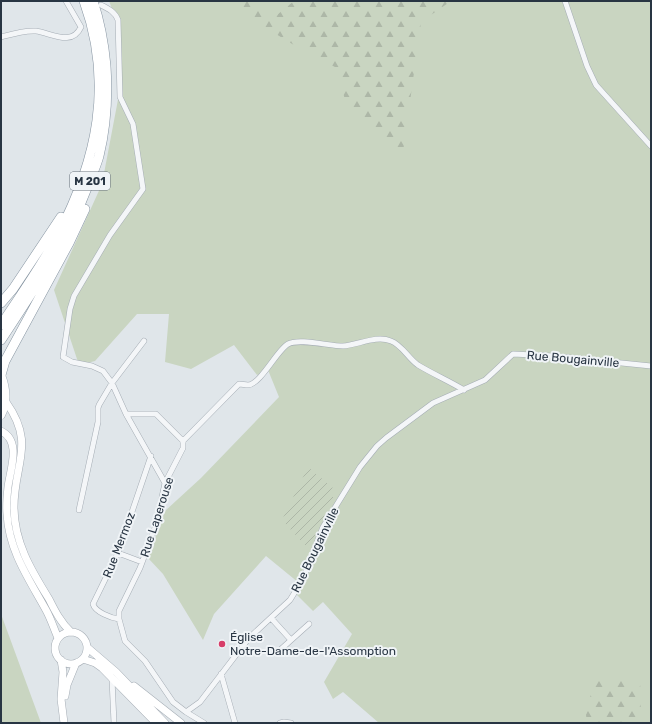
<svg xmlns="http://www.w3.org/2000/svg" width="652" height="724" font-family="Rubik,sans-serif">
	<defs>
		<pattern id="forest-firs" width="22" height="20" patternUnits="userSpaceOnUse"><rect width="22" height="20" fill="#c9d5c1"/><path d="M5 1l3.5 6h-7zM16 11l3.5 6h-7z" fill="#adb7a7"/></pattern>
		<pattern id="garden-furrows" width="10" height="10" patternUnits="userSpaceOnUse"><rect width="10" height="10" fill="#c9d5c1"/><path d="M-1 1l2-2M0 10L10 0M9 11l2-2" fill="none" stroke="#adb7a7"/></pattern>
	</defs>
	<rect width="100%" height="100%" fill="#e0e6ea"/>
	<!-- green -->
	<path fill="#c9d5c1" d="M109 1H651V723H379L343 692 333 699 324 682 352 634 323 602 313 611 297 595 299 583 266 556 214 614 203 640 163 574 148 558 165 511 201 478 279 397 268 370 257 375 234 345 191 369 165 362 169 314H137L95 361 79 365 54 290 102 184 120 89 118 24Z
		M1 614 41 723H1Z"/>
	<!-- forest -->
	<path fill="url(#forest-firs)" d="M234 1H250L272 19 294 1H451L421 22 403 152 347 106 335 67 302 50 240 12Z
		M595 677H640L641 723H587L586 715Z"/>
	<!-- garden -->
	<path fill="url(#garden-furrows)" d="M308 467 333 488 330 492 336 502 312 551 302 542 282 520Z"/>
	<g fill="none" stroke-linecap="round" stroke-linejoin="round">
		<!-- street casing -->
		<g stroke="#a5adb5" stroke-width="6">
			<path id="street" d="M565 1 587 66 596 85 651 146
				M101 5C109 9 115 12 118 20L120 97 133 124 143 189 110 235 74 296 70 309 63 357 72 362 92 366 103 371 112 383 126 414 165 483
				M1 37C12 34 25 30 36 31 51 33 72 47 81 27L66 1
				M126 414H156L183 441
				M79 510 98 422V408L99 405 112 383 144 341
				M118 553 142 562
				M271 618 291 640
				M119 619C111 618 95 612 93 604L118 553 151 456
				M280 650 309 624
				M221 674 235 723
				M112 679 114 723
				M186 712 200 702 249 638 290 600 303 579 323 527 360 467 377 446 386 438 433 403 485 380 513 354 553 356 651 366
				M204 723 186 712 173 702 145 661 125 641 119 619V611L140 568 156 525 165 483 183 448V441L239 384C242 384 245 385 248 385 261 384 277 350 288 344 299 338 329 346 343 346 358 345 376 335 391 341 402 345 408 358 418 365 433 374 449 381 464 390
				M280 723 284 722 291 723"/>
		</g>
		<!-- secondary casing -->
		<g stroke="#a5adb5" stroke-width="8">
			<path id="secondary" d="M6 402C36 444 14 463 14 507 14 542 31 570 49 599 55 611 61 623 71 632
				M1 431C22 441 10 470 8 487 7 496 6 505 7 514 9 551 29 579 46 610 51 619 54 629 58 638
				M55 648a16 16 0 1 1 32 0a16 16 0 1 1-32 0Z
				M88 648 116 672 165 723
				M83 659 95 663 102 668 156 723
				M61 660 63 672 61 699 64 723
				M134 686 181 723
				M65 696 67 685 76 663"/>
		</g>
		<!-- primary casing -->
		<g stroke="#9facb7" stroke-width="9">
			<path id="primary" d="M1 375C6 388 8 402 1 415"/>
		</g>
		<!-- highway casing -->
		<g stroke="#8795a2" stroke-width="10">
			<path id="highway" d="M1 303 13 289 61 217
				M1 325C20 296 41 267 58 235 97 160 114 84 84 1
				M1 340C33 291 66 243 87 188 91 177 96 167 99 156 106 127 108 96 106 66 104 44 100 22 93 1
				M1 375 5 361 69 243 85 209"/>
		</g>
		<!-- street -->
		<use href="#street" stroke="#f4f6f8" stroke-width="5"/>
		<!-- secondary -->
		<use href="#secondary" stroke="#fff" stroke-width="7"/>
		<!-- primary -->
		<use href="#primary" stroke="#fff" stroke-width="8"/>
		<!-- highway -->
		<use href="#highway" stroke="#fff" stroke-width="9"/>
	</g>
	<!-- markers -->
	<circle fill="#d73e69" stroke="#f0f4f7" stroke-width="1.5" cx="222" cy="644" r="4"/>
	<g text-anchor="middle" stroke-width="4" stroke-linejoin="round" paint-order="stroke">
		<!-- shield labels -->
		<rect fill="#f0f4f7" stroke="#646e79" stroke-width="1" x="70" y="172" width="40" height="18" rx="3"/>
		<g font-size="11" font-weight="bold" fill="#283543">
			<text x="90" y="185">M 201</text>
		</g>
		<!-- street labels -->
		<g font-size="12" fill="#283543" stroke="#f0f4f7">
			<text transform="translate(573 359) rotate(5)" y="4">Rue Bougainville</text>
			<text transform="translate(157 517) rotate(-72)" y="4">Rue Laperouse</text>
			<text transform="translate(119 545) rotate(-69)" y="4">Rue Mermoz</text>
			<text transform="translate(315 550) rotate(-64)" y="4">Rue Bougainville</text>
		</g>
		<!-- poi labels -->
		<g font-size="12" fill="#283543" stroke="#f0f4f7" text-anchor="start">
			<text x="230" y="641">Église<tspan x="230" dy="14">Notre-Dame-de-l'Assomption</tspan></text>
		</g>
	</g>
	<!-- border -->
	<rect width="652" height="724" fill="none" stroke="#283543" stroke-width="4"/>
</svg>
